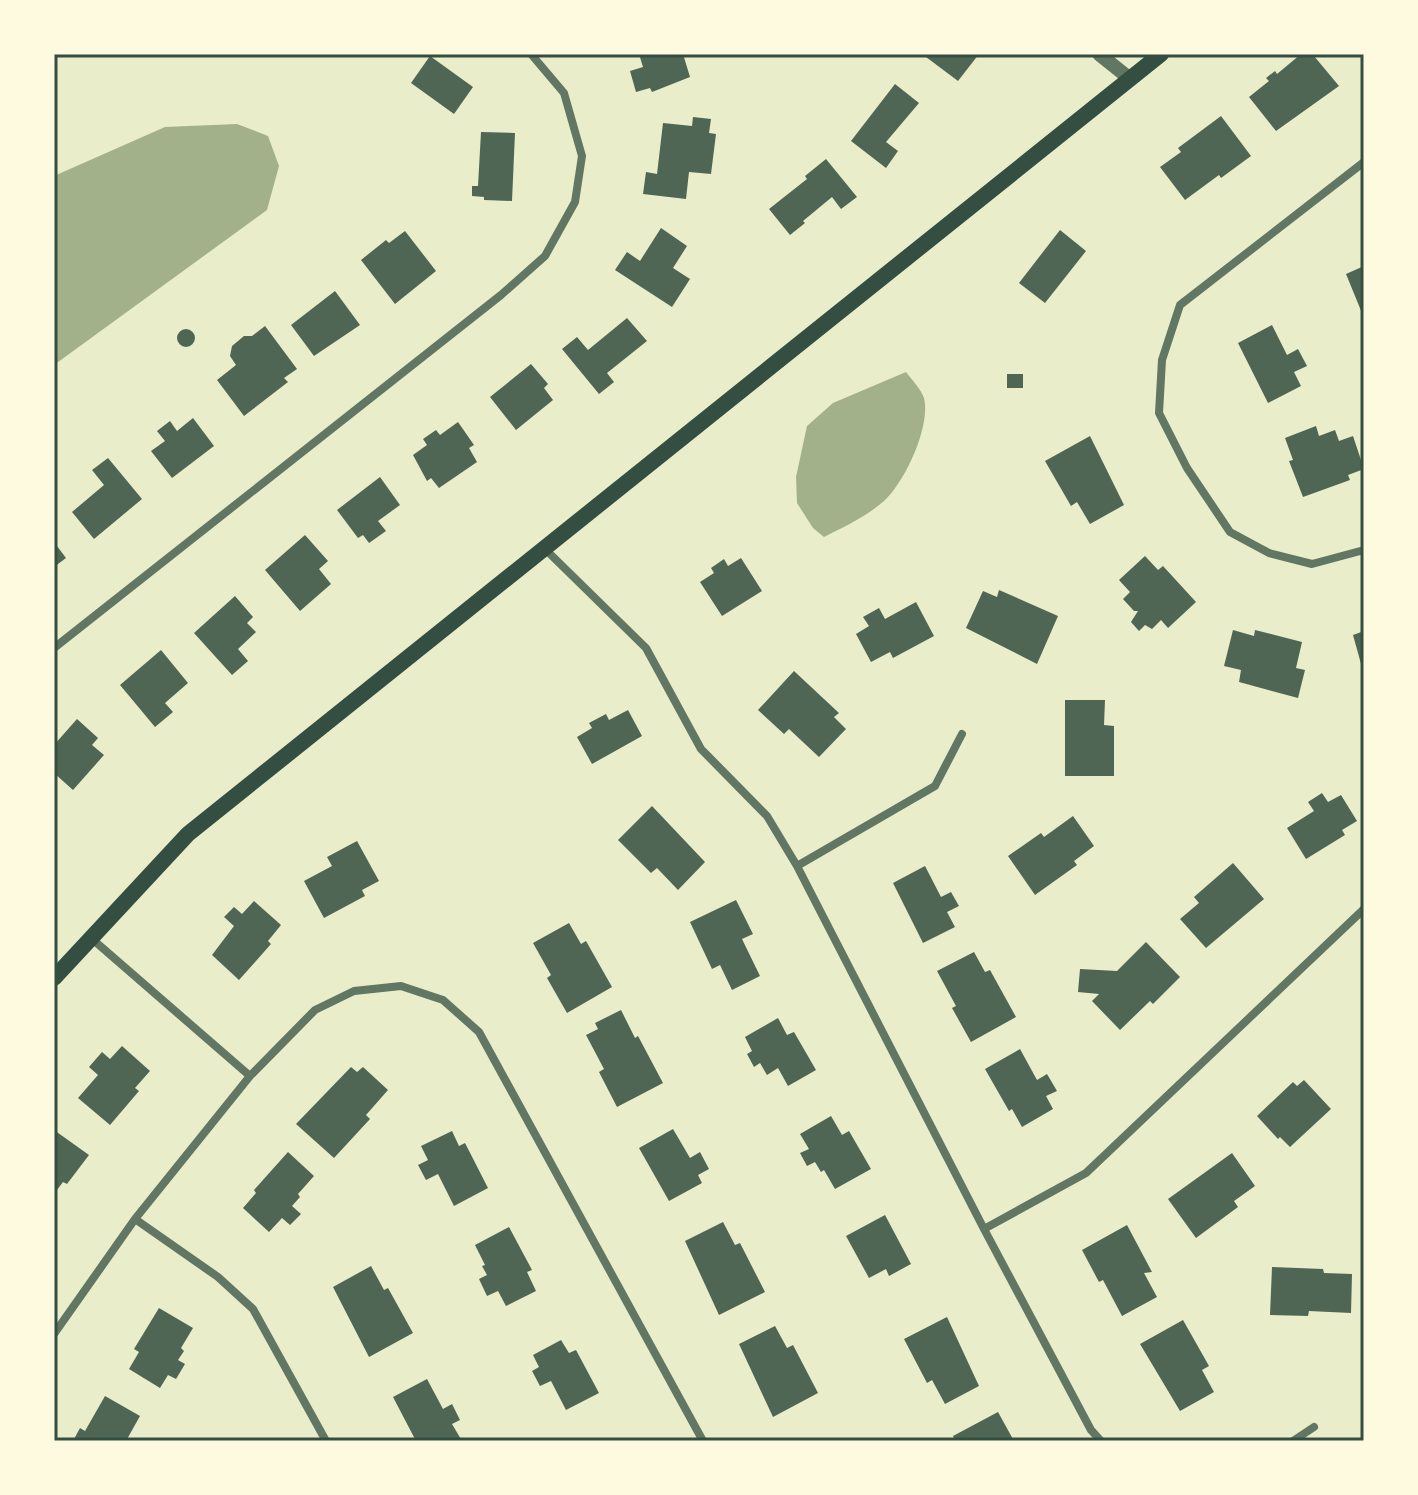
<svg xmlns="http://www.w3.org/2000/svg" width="1418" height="1495" font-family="'DM Sans',sans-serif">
	<rect width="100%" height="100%" fill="#e9edc9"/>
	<!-- water -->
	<path fill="#a3b18a" d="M237 124 268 136 279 166 267 210 54 365V176L165 127Z
		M906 372C912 380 921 389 924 398 931 426 905 482 884 501 867 516 844 527 824 537L813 528 797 503 796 477 807 426 833 403Z"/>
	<!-- building -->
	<path fill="#4f6655" d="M639 54H683L690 77 652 92 650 88 636 92 630 71 643 67Z
		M922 54H979L958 81Z
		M1301 54H1316L1314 56 1339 86 1276 131 1249 97 1269 81 1266 78 1275 71 1277 74Z
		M430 56 473 87 454 114 411 83Z
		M895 84 919 103 886 142 898 151 886 168 851 141Z
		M1221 116 1251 156 1221 178 1219 175 1185 200 1160 167 1181 152 1178 148Z
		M693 117 711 119 709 133 716 134 711 174 689 172 686 199 643 194 646 172 657 174 663 123 692 126Z
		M481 132 515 133 512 201 484 200V197L472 196V186H478Z
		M826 159 857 197 841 209 832 197 803 221 805 223 790 235 769 209 807 179 805 176Z
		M661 228 687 246 673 268 690 279 672 307 615 270 627 252 640 261Z
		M1060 230 1086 251 1045 303 1019 283Z
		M405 231 436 271 395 304 361 260 386 240 389 243Z
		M1364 266V318L1346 274Z
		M335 291 360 325 314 356 291 325Z
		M627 318 647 341 607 373 614 382 599 394 562 349 577 337 588 350Z
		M1272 325 1287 355 1298 349 1307 366 1294 372 1301 386 1268 403 1238 343Z
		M265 326 297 369 284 378 288 382 244 416 217 380 236 365 230 356 232 346 244 336H252Z
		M177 338a9 9 0 1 1 18 0a9 9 0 1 1-18 0Z
		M531 364 548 384 544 388 553 400 516 430 490 397Z
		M1007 374H1023V388H1007Z
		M193 418 214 446 172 478 151 451 165 441 157 431 170 421 177 431Z
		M458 422 474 445 469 448 477 462 439 488 431 478 427 481 413 455 427 445 423 439 436 430 440 435Z
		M1316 426 1319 436 1335 430 1339 441 1353 436 1364 469 1348 475 1350 480 1303 497 1289 461 1293 460 1285 438Z
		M1090 436 1124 505 1090 524 1077 502 1071 506 1045 461Z
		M108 458 142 499 94 539 72 512 104 485 92 470Z
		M380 477 400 505 378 521 386 531 369 543 363 535 358 538 337 510Z
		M305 535 328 561 319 569 331 584 300 611 265 570Z
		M54 542 66 558 54 567Z
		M1145 556 1158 570 1163 566 1196 602 1168 628 1161 620 1152 629 1145 625 1139 631 1131 622 1138 611H1134L1123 599 1130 592 1119 580Z
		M741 558 762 591 722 616 700 582 714 573 711 568 724 559 728 566Z
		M999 590 1058 616 1037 664 966 628 983 591 997 597Z
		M235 596 253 617 247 623 256 632 238 649 248 661 232 675 194 633Z
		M916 602 934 636 893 658 890 652 871 662 856 634 869 626 863 617 879 608 885 619Z
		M1233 630 1254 636 1255 630 1302 642 1296 668 1305 670 1298 698 1239 682 1241 670 1224 666Z
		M1364 631V671H1363L1353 635Z
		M161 650 188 683 165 703 173 712 155 727 120 685Z
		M794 671 839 713 834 717 846 729 819 757 789 729 784 734 758 710Z
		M1065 700H1105L1104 725 1114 726V776H1065Z
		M628 710 642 736 592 764 577 737 592 728 589 723 606 714 609 720Z
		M77 719 98 738 92 745 104 755 73 790 54 773V745Z
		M1322 793 1328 802 1341 795 1357 821 1342 830 1345 835 1306 859 1287 828 1314 811 1308 802Z
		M652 806 705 862 678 890 657 868 651 873 618 840Z
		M1073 816 1094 846 1074 861 1077 865 1035 895 1008 856 1041 833 1044 837Z
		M357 841 379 881 362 890 365 896 324 918 304 881 332 866 327 857Z
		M1233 863 1264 899 1206 948 1180 919 1199 903 1194 897Z
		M925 866 941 897 951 892 959 906 947 912 955 927 923 943 893 883Z
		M736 900 753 934 742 939 760 976 732 990 720 965 712 969 690 922Z
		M254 901 281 925 268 941 271 944 239 980 212 955 234 926 224 917 234 907 242 914Z
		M569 923 581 944 586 941 612 987 567 1013 547 978 551 975 533 943Z
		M1146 942 1180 977 1153 1004 1150 1001 1120 1030 1092 1001 1099 994 1078 992 1080 969 1117 971Z
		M974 952 985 972 990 970 1016 1017 971 1042 952 1008 956 1006 937 971Z
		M621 1010 635 1038 638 1036 663 1083 617 1107 599 1072 604 1069 586 1035 598 1029 595 1023Z
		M778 1018 787 1035 794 1032 816 1070 788 1086 778 1068 767 1075 760 1063 754 1067 747 1054 752 1051 745 1037Z
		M122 1046 150 1071 135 1088 139 1091 110 1125 78 1098 98 1075 89 1067 102 1052 110 1059Z
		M1020 1049 1037 1080 1047 1074 1057 1091 1046 1096 1053 1109 1022 1127 1012 1109 1009 1111 985 1069Z
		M351 1067 357 1072 363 1067 388 1090 366 1115 370 1119 334 1158 296 1124Z
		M1304 1080 1331 1109 1290 1147 1280 1137 1278 1139 1257 1116 1293 1082 1297 1086Z
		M831 1116 842 1135 849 1131 871 1169 835 1189 824 1170 821 1172 815 1162 807 1166 800 1153 809 1149 800 1134Z
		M673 1129 690 1158 700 1152 709 1169 698 1175 702 1183 669 1201 639 1148Z
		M54 1130 89 1155 67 1184 63 1182 54 1194Z
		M452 1131 459 1146 465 1143 488 1188 454 1206 438 1174 426 1180 418 1165 428 1160 421 1146Z
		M288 1152 314 1176 298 1194 300 1197 292 1206 301 1214 290 1225 282 1218 269 1232 243 1208 256 1193 254 1190Z
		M1232 1153 1255 1186 1234 1201 1238 1207 1196 1238 1168 1199Z
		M885 1215 911 1264 889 1276 886 1269 869 1278 846 1236Z
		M723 1222 735 1245 740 1243 765 1292 719 1315 685 1241Z
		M1127 1225 1152 1272 1144 1273 1157 1297 1122 1316 1103 1280 1099 1282 1082 1250Z
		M509 1227 532 1270 527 1272 536 1291 506 1306 498 1291 487 1296 479 1279 487 1275 482 1266 485 1265 475 1245Z
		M371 1266 384 1290 388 1288 413 1333 369 1357 333 1287Z
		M1272 1267 1323 1269 1324 1273 1352 1274 1351 1313 1309 1311 1308 1316 1270 1315Z
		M159 1308 193 1328 181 1348 184 1351 178 1360 185 1364 176 1379 168 1375 160 1388 129 1369 139 1352 134 1349Z
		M947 1317 979 1386 945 1404 932 1380 927 1383 904 1339Z
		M1183 1320 1209 1366 1202 1370 1214 1392 1180 1411 1140 1344Z
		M775 1326 787 1348 793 1345 818 1393 773 1417 739 1344Z
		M561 1340 569 1353 576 1350 599 1393 566 1410 551 1381 540 1386 532 1371 539 1367 533 1355Z
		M427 1379 443 1409 452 1404 460 1420 452 1424 462 1441H425L423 1438 416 1441 393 1397Z
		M105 1396 140 1416 126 1441H73L80 1428 85 1431Z
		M998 1412 1014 1441H955L953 1436Z"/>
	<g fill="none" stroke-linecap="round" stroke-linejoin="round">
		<!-- minor -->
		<path stroke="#617663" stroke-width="8" d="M1364 162 1180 305 1162 360 1159 413 1187 468 1230 532 1269 553 1312 564 1364 550
			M545 549 646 648 701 749 767 816 797 866 984 1229 1091 1430 1101 1441
			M54 648 501 295 545 256 575 202 582 156 564 93 531 54
			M797 866 935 786 962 734
			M91 938 250 1076
			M135 1219 218 1277 253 1309 326 1441
			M984 1229 1086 1173 1364 909
			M54 1334 135 1219 250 1076 315 1010 354 991 401 986 443 1000 479 1032 703 1441
			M1293 1441 1314 1427"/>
		<!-- tertiary -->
		<path stroke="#617663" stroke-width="14" d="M1099 54 1129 78"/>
		<!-- secondary -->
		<path stroke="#344e41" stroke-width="16" d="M54 978 188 834 1161 54"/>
	</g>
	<!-- border -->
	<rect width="1418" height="1495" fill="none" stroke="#fefae0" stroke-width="112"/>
	<rect x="56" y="56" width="1306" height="1383" fill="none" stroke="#344e41" stroke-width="3"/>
</svg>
